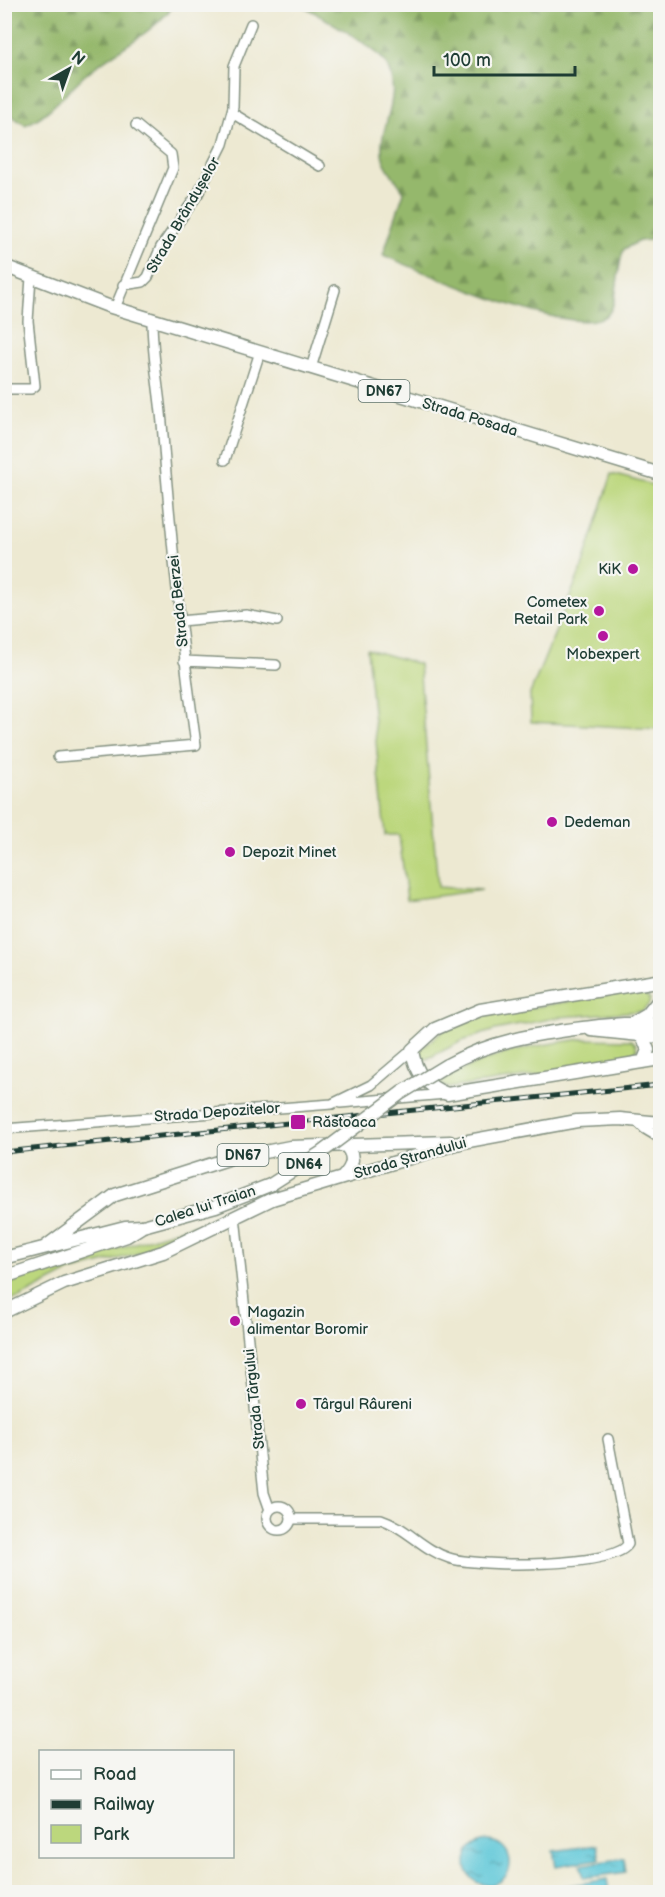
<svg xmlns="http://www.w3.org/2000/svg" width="665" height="1897" font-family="'Balsamiq Sans',sans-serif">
	<defs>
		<pattern id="forest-firs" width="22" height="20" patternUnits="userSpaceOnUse" patternTransform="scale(1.5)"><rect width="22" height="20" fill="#95b86c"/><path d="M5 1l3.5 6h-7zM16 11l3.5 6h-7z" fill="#79975a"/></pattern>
		<pattern id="water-ripples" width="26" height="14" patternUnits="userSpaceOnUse" patternTransform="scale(1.5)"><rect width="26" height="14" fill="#5dc7d8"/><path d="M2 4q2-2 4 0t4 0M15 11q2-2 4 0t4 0" fill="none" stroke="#4ca3b0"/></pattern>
	</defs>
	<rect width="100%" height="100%" fill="#f6f6f2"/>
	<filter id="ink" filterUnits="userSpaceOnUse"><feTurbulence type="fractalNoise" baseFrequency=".0167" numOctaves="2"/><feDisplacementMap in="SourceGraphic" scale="12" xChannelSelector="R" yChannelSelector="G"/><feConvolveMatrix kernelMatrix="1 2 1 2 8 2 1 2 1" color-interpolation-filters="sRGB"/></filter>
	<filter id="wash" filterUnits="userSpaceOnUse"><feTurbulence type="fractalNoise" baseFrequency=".008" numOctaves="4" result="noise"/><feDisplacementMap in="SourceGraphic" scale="24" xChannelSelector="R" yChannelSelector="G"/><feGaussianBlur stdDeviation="1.35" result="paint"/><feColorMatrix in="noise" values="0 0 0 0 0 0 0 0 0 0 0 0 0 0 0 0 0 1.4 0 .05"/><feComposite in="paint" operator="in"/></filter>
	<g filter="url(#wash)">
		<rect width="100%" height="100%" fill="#ede9d2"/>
		<!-- green -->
		<path fill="#bcd77d" stroke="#6e8a58" stroke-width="1.5" d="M612 474 660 487V729L531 722 530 694 582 567Z
			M367 649 419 664 438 887 482 890 407 900 399 835H385Z
			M641 989 650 999 649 1004 642 1011 560 1017 495 1030 462 1041 421 1062 418 1056 419 1050 448 1027 482 1016Z
			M581 1039 632 1040 636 1044 637 1050C621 1066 480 1083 449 1088L438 1084C480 1055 530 1046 581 1039Z
			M194 1225 195 1228 151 1250 69 1272 19 1298 5 1301 4 1286 22 1278Z"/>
		<!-- forest -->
		<path fill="url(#forest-firs)" stroke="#5a7a50" stroke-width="1.5" d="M5 4H174V5C152 34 119 48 91 70 69 87 50 116 25 125L5 111Z
			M302 5H660V239L639 241 624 249C616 266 619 305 607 315 576 341 420 270 383 255L404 192C398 182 388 171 384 161 373 133 407 98 385 62 374 45 321 17 302 5Z"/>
		<!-- water -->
		<path fill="url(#water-ripples)" stroke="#3e8286" stroke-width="1.5" d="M466 1863a22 22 0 1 1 44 0a22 22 0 1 1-44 0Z
			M597 1845 600 1859 556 1866 553 1851Z
			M624 1858 626 1872 584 1878 581 1865Z
			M607 1879 609 1892H561L560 1887Z"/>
	</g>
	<g filter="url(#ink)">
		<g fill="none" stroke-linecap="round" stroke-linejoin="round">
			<!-- minor casing -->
			<g stroke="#869383" stroke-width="12">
				<path id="minor" d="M232 113 320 166
					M123 285 143 282 148 277 161 247 198 194 223 144 233 107 234 66 251 24
					M115 308 173 168 171 154 136 125
					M311 368 335 290
					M4 389H31L35 386 28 321 31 277
					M225 460 260 352
					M180 621 246 615 277 621
					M184 661 276 665
					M58 757 196 745C181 638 170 531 162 423 159 388 152 355 152 319
					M340 1103 446 1094
					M636 1120 645 1129 660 1138
					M4 1129 332 1104 371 1085 412 1050
					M235 1216 264 1493 270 1510
					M267 1518a12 12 0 1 1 24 0a12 12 0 1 1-24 0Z
					M291 1519H381C406 1527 423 1550 449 1558 475 1567 615 1568 628 1544L608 1439"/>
			</g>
			<!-- major casing -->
			<g stroke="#869383" stroke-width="15">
				<path id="major" d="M4 266 108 306 660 474
					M657 981 480 1010 435 1029 412 1050C415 1072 426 1086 447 1094L660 1059
					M635 1022 647 1015 659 1000
					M591 1030 660 1037
					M642 1035 648 1050 643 1062
					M447 1065C491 1041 534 1034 583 1028 610 1025 633 1022 660 1025
					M342 1178C354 1166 356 1155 343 1143
					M45 1247 115 1195 228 1159 290 1147 450 1142
					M4 1258 125 1227 142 1226
					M4 1277 127 1236 143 1226
					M4 1312 64 1283 163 1252 272 1199 463 1142 577 1121 620 1119 660 1123"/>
			</g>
			<!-- minor -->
			<use href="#minor" stroke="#fff" stroke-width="9"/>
			<!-- major -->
			<use href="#major" stroke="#fff" stroke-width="12"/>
			<!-- rail casing -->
			<g stroke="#1f3d34" stroke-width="5">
				<path id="rail" d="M4 1152 660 1085"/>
			</g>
			<!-- rail -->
			<use href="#rail" stroke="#f6f6f2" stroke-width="3" stroke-dasharray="9" stroke-linecap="butt"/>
			<!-- major-bridge casing -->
			<g stroke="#869383" stroke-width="15" stroke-linecap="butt">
				<path id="major-bridge" d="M143 1226 216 1206 270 1185 322 1152 401 1093 447 1065"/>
			</g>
			<!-- major-bridge -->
			<use href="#major-bridge" stroke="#fff" stroke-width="12"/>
		</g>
	</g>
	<!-- markers -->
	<g fill="#b5179e" stroke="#f6f6f2" stroke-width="2">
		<circle cx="633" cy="569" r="6"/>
		<circle cx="599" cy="611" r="6"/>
		<circle cx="603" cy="636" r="6"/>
		<circle cx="552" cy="822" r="6"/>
		<circle cx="230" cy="852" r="6"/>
		<rect x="290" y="1114" width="16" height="16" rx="3"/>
		<circle cx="235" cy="1321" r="6"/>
		<circle cx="301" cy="1404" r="6"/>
	</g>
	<g text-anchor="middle" stroke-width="4.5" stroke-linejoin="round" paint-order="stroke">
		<!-- shield labels -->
		<g fill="#f6f6f2" stroke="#60746d" stroke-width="1.5">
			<rect x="358.5" y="380" width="51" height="22" rx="4.5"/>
			<rect x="217.5" y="1144" width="51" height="22" rx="4.5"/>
			<rect x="278.5" y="1153" width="51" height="22" rx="4.5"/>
		</g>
		<g font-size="14" font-weight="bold" fill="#1f3d34">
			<text x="384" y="396">DN67</text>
			<text x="243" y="1160">DN67</text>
			<text x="304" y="1169">DN64</text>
		</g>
		<!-- street labels -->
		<g font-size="15" fill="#1f3d34" stroke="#f6f6f2">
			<text transform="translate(183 215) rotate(-60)" y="5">Strada Brândușelor</text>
			<text transform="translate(470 417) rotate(17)" y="5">Strada Posada</text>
			<text transform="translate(178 601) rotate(-96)" y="5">Strada Berzei</text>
			<text transform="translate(217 1112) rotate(-4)" y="5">Strada Depozitelor</text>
			<text transform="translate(410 1158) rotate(-16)" y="5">Strada Ștrandului</text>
			<text transform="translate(205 1206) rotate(-18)" y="5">Calea lui Traian</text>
			<text transform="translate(254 1399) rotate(-96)" y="5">Strada Târgului</text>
		</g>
		<!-- poi labels -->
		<g font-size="15" fill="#1f3d34" stroke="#f6f6f2" text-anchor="start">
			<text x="621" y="574" text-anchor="end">KiK</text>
			<text x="587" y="607" text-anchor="end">Cometex<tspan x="587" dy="17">Retail Park</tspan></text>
			<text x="603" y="659" text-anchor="middle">Mobexpert</text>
			<text x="564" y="827">Dedeman</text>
			<text x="242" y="857">Depozit Minet</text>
			<text x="312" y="1127">Răstoaca</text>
			<text x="247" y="1317">Magazin<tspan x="247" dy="17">alimentar Boromir</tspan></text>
			<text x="313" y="1409">Târgul Râureni</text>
		</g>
	</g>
	<!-- margin -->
	<rect width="665" height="1897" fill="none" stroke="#f6f6f2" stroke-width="24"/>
	<!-- legend -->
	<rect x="39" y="1750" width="195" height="108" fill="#f6f6f2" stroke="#a0aca6" stroke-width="1.5"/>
	<rect x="51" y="1770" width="30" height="9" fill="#ffffff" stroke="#a0aca6" stroke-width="1.5"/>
	<text x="93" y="1780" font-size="18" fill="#1f3d34">Road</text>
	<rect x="51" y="1800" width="30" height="9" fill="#1f3d34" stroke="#a0aca6" stroke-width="1.5"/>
	<text x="93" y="1810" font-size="18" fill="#1f3d34">Railway</text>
	<rect x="51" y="1825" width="30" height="18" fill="#bcd77d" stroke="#a0aca6" stroke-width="1.5"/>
	<text x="93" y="1840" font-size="18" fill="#1f3d34">Park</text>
	<!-- north arrow -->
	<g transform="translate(69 69) rotate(40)" stroke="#f6f6f2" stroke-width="4.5" paint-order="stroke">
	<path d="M0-4.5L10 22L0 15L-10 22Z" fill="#1f3d34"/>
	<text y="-9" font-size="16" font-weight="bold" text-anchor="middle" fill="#1f3d34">N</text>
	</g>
	<!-- scale -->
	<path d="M434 66v9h141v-9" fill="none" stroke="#1f3d34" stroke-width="3"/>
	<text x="443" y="66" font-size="18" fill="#1f3d34" stroke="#f6f6f2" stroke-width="4.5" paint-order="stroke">100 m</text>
</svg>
